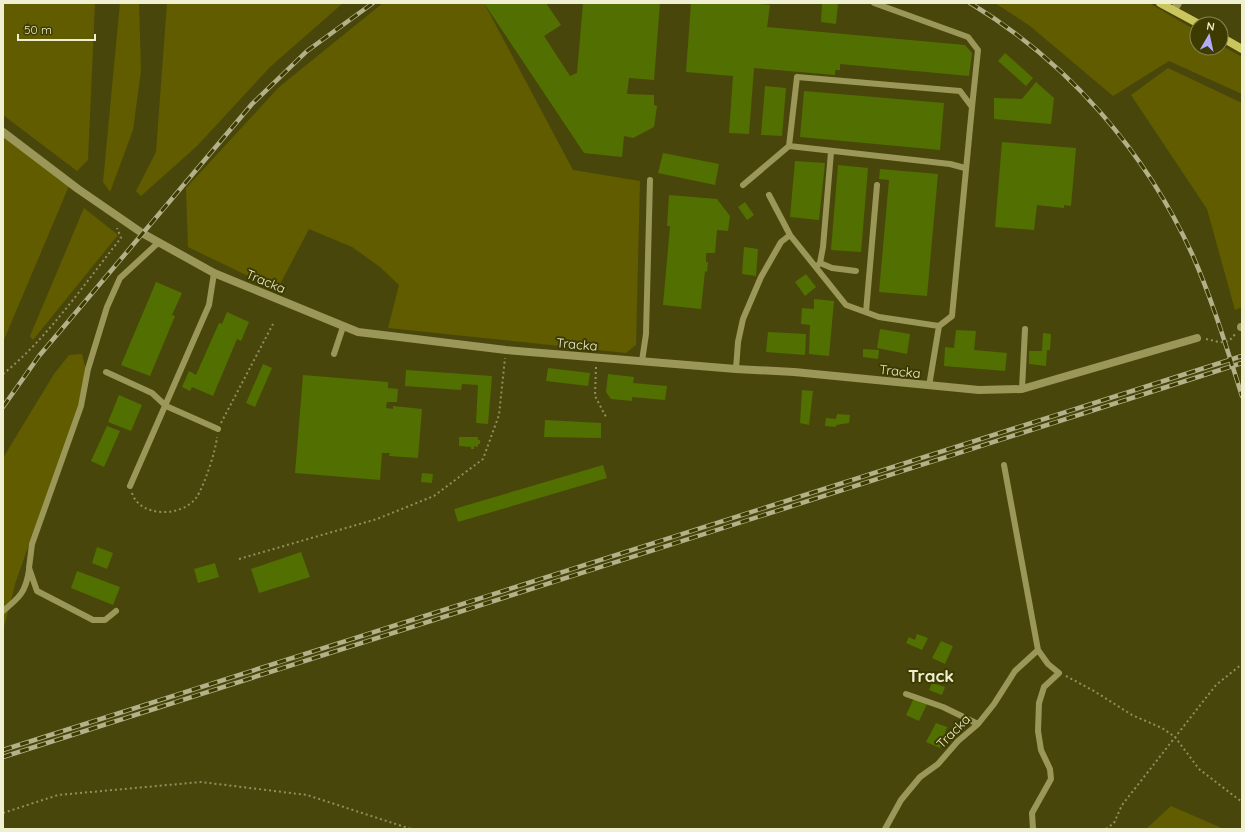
<svg xmlns="http://www.w3.org/2000/svg" width="1245" height="832" font-family="Quicksand,sans-serif">
	<rect width="100%" height="100%" fill="#49460b"/>
	<!-- green -->
	<path fill="#615c00" d="M3 3H95L88 160 77 171 3 115Z
		M120 3H139L141 71 133 130 110 192 103 182Z
		M167 3H343L270 67 197 146 141 196 136 191 156 152Z
		M383 3H484L573 170 640 181 636 345 626 353 388 328 399 285 380 267 352 247 309 229 277 290 188 247 186 188 279 87Z
		M995 3H1149L1197 31V48H1221V45L1242 57V94L1169 61 1113 96 1030 26Z
		M1168 68 1242 103V307L1235 310 1207 209 1131 95Z
		M3 133 69 186 3 342Z
		M84 208 118 235 33 340 30 336Z
		M82 354 86 370 78 407 16 581 3 631V458L54 374 69 355Z
		M1171 806 1224 829H1146Z"/>
	<!-- building -->
	<path fill="#517001" d="M484 3H522L523 4 546 3 561 25 544 36 570 76 577 73 583 3H660L654 80 629 78 627 94 654 95V105L657 106 654 127 633 138 624 136 622 157 584 153Z
		M691 3H750L770 5 767 27 965 45 972 53 969 76 840 64V70H835V75L754 68 749 134 729 133 733 76 686 72Z
		M822 3H838L836 24 821 22Z
		M1005 53 1033 78 1026 86 998 61Z
		M1036 82 1054 98 1051 124 994 119V98L1022 99Z
		M765 86 786 88 782 136 761 135Z
		M804 91 944 103 940 150 800 137Z
		M1002 142 1076 148 1071 206 1064 205V208L1037 205 1034 230 995 227Z
		M663 153 719 164 715 185 658 173Z
		M795 161 825 163 819 220 790 217Z
		M838 165 868 168 861 252 831 250Z
		M880 169 938 174 927 296 879 292 889 180 879 179Z
		M669 195 717 199 730 216 728 231 717 230 715 253H706V262H708L707 272 705 271 701 309 663 305 670 226H667Z
		M745 202 754 215 747 220 738 207Z
		M744 247 758 249 756 276 742 274Z
		M806 274 816 287 805 296 795 282Z
		M156 282 182 293 172 315 175 316 150 376 121 365Z
		M814 299 834 301 829 356 809 354 810 325 801 324 802 308 814 309Z
		M227 312 249 322 241 341 237 339 213 396 192 387 190 391 182 387 189 371 196 375 219 323 222 324Z
		M880 329 910 334 907 354 877 348Z
		M956 330 976 331 974 350 1007 353 1005 371 944 366 945 347 954 348Z
		M768 332 806 334 805 355 766 352Z
		M1043 333 1051 334 1050 350H1047L1046 366 1029 364V351H1042Z
		M863 349 879 350 878 359 863 357Z
		M263 364 272 368 255 407 246 403Z
		M548 368 590 373 588 386 546 381Z
		M406 370 492 376 488 424 476 423 478 385 462 384 461 390 405 386Z
		M608 374 634 377 633 383 667 386 665 400 632 397V401L611 399 606 392Z
		M303 375 388 382V388L398 389 397 402H387L386 408 393 409V406L422 409 418 458 389 456 390 453H382L380 480 295 473Z
		M802 390 813 391 809 425 800 423Z
		M119 395 142 405 131 431 108 422Z
		M837 414 850 415 849 423 836 425V427L825 426 826 418 836 419Z
		M545 420 601 423V438L544 437Z
		M107 426 120 431 104 467 91 461Z
		M459 437H478V440H480V444H478V447L474 446V449H471V447L459 446Z
		M603 465 607 478 458 522 454 509Z
		M422 473 433 474 432 483 421 482Z
		M97 547 113 553 107 569 92 563Z
		M301 552 310 577 259 593 251 569Z
		M215 563 219 577 198 583 194 569Z
		M77 571 120 587 113 605 71 588Z
		M917 634 928 638 922 650 906 643 909 637 915 640Z
		M941 641 953 646 945 664 932 658Z
		M932 683 945 687 942 695 929 690Z
		M914 698 927 704 919 721 906 715Z
		M936 723 947 727 940 748 926 742Z"/>
	<g fill="none" stroke-linecap="round" stroke-linejoin="round">
		<!-- path -->
		<path stroke="#908f61" stroke-width="2" stroke-dasharray="2 3" stroke-linecap="butt" d="M1206 339C1217 341 1227 347 1235 334
			M596 367 595 396 606 417
			M3 374C48 338 85 283 121 238L117 228
			M221 423 273 324
			M132 493C140 518 182 517 196 498 204 487 216 450 217 437
			M239 559 377 519 434 496 483 459 499 415 505 358
			M1066 676 1094 691 1132 715 1162 728 1175 737 1199 769 1242 802
			M3 813 58 795 201 782 307 795 411 829
			M1106 829 1114 823 1122 805 1216 685 1242 664"/>
		<!-- lane -->
		<path stroke="#9a9758" stroke-width="6" d="M874 3 968 37 978 50 972 107
			M789 146 950 164 965 168
			M743 185 789 146 797 77 960 91 972 107 952 316 939 326 879 317 846 305 790 235 769 195
			M820 263 832 268 856 271
			M816 267 820 263 823 247 831 152
			M866 312 877 185
			M334 354 343 327
			M642 361 646 334 650 180
			M736 369 738 342 743 319 761 277 781 242 790 235
			M106 372 152 393 166 406 218 429
			M929 386 939 326
			M1022 389 1025 329
			M1004 465 1038 650 1048 664 1059 673 1044 687 1039 703 1038 731 1041 750 1050 769 1051 779 1032 813 1033 829
			M130 486 209 305 214 273
			M3 611C19 598 26 592 29 570
			M116 611 105 620H93L37 591 29 568 32 544 81 406 88 369 107 307 120 278 159 242
			M906 694 943 707 978 724
			M885 829 901 800 920 777 938 764 958 741 978 724 994 704 1015 671 1038 650"/>
		<!-- street -->
		<path stroke="#9a9758" stroke-width="8" d="M1174 10 1178 3
			M3 132 78 189 142 233 214 273 358 332 506 350 736 369 794 372 979 390 1022 389 1197 338
			M1241 327H1242"/>
		<!-- secondary -->
		<path stroke="#cac55c" stroke-width="8" d="M1160 3 1199 24
			M1221 37 1242 49"/>
		<!-- rail casing -->
		<g stroke="#b2b189" stroke-width="4.5">
			<path id="rail" d="M970 3C1068 62 1146 152 1193 256 1213 302 1227 349 1242 396
				M3 407 39 356 252 104 307 51 373 3
				M3 750 1242 356
				M3 757 1242 363"/>
		</g>
		<!-- rail -->
		<use href="#rail" stroke="#3e3b00" stroke-width="3" stroke-dasharray="9" stroke-linecap="butt"/>
	</g>
	<g text-anchor="middle" stroke-width="4" stroke-linejoin="round" paint-order="stroke">
		<!-- street labels -->
		<g font-size="13" fill="#efefd2" stroke="#3e3b00">
			<text transform="translate(266 281) rotate(23)" y="5">Tracka</text>
			<text transform="translate(577 344) rotate(5)" y="5">Tracka</text>
			<text transform="translate(900 371) rotate(6)" y="5">Tracka</text>
			<text transform="translate(953 731) rotate(-45)" y="5">Tracka</text>
		</g>
		<!-- district labels -->
		<g font-size="17" font-weight="bold" fill="#efefd2" stroke="#3e3b00">
			<text x="931" y="682">Track</text>
		</g>
	</g>
	<!-- border -->
	<rect width="1245" height="832" fill="none" stroke="#efefd2" stroke-width="8"/>
	<!-- north arrow -->
	<g transform="translate(1209 36) rotate(9)"><circle r="19" fill="#3e3b00" stroke="#858354"/>
	<path d="M0-3L7 15L0 10L-7 15Z" fill="#b2adfa"/>
	<text y="-6" font-size="11" font-weight="bold" text-anchor="middle" fill="#efefd2">N</text>
	</g>
	<!-- scale -->
	<path d="M18 34v6h77v-6" fill="none" stroke="#efefd2" stroke-width="2"/>
	<text x="24" y="34" font-size="12" fill="#efefd2" stroke="#3e3b00" stroke-width="3" paint-order="stroke">50 m</text>
</svg>
